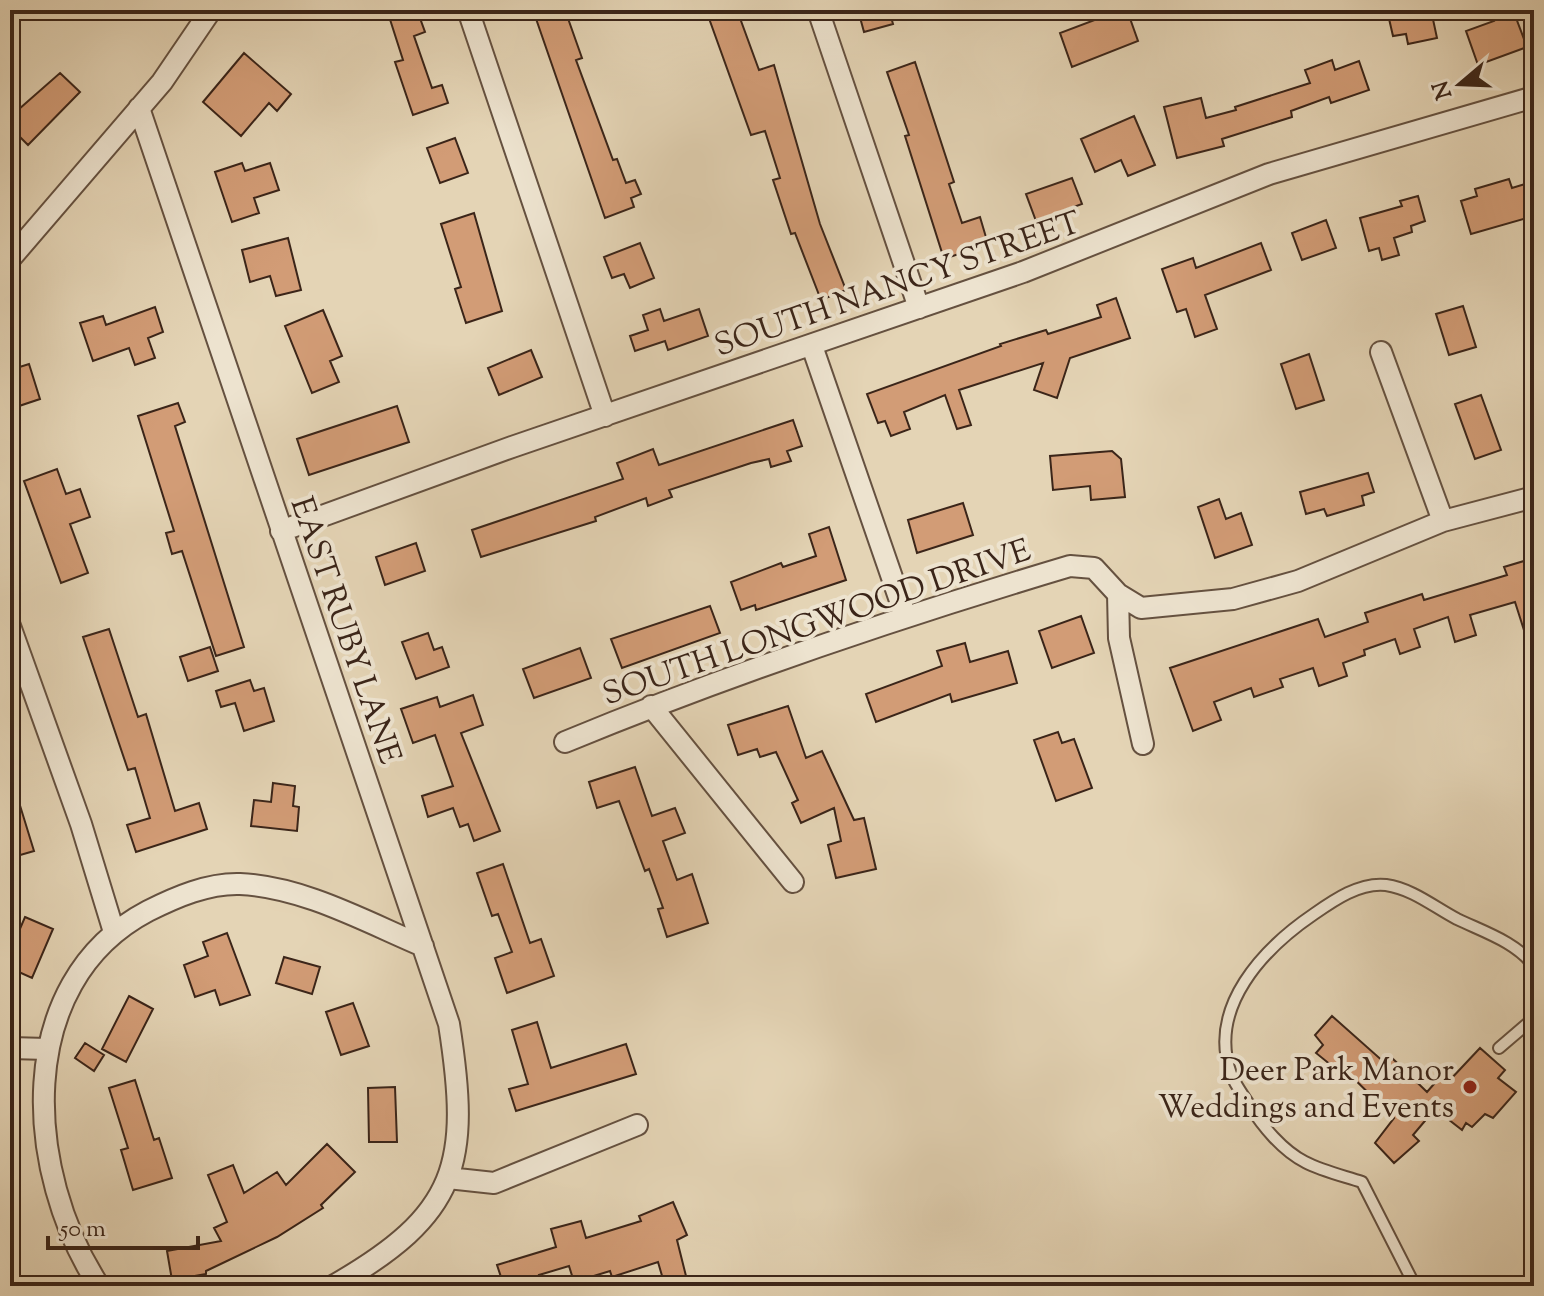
<svg xmlns="http://www.w3.org/2000/svg" width="1544" height="1296" font-family="'Sorts Mill Goudy',serif">
	<rect width="100%" height="100%" fill="#e4d4b5"/>
	<filter id="stains"><feTurbulence type="fractalNoise" baseFrequency=".0025" numOctaves="4"/><feColorMatrix values="0 0 0 0 .2 0 0 0 0 .09 0 0 0 0 .02 0 0 0 .5 -.17"/></filter>
	<radialGradient id="worn" r=".72"><stop offset=".6" stop-color="#630" stop-opacity="0"/><stop offset="1" stop-color="#630" stop-opacity=".3"/></radialGradient>
	<!-- building -->
	<path fill="#d29c76" stroke="#3b2519" stroke-width="2" d="M387 10H417L425 32 414 36 432 88 442 85 448 103 413 115 395 62 403 60Z
		M533 10H565L582 58 576 60 613 160 617 159 626 183 635 180 641 194 631 198 634 207 605 218Z
		M706 10H737L759 70 774 65 820 224 846 290 821 300 795 233 791 234 773 180 780 178 765 131 751 135Z
		M858 10H889L893 24 864 32Z
		M1121 10H1127L1138 41 1072 67 1060 33Z
		M1387 10H1431L1437 38 1408 44 1406 34 1393 36Z
		M1490 10H1513L1527 47 1478 65 1466 31 1494 21Z
		M244 53 291 94 277 111 269 103 241 136 203 102Z
		M1332 60 1335 70 1359 61 1369 90 1331 103 1329 97 1291 111 1292 117 1222 139 1224 146 1177 158 1164 107 1201 98 1206 118 1236 110 1235 107 1310 83 1305 70Z
		M915 62 954 182 949 184 962 223 980 217 988 244 944 259 905 136 909 135 887 72Z
		M60 73 80 92 28 145 10 127V117Z
		M1134 116 1155 165 1128 176 1121 160 1095 172 1081 139Z
		M455 138 468 173 440 183 427 148Z
		M242 163 245 171 270 163 279 190 254 198 259 213 232 222 215 172Z
		M1072 178 1082 204 1036 221 1026 194Z
		M1509 179 1512 188 1525 184 1534 216 1471 234 1461 201 1477 196 1475 189Z
		M1418 196 1425 221 1411 226 1412 232 1394 238 1399 255 1382 260 1379 248 1369 251 1360 218 1402 206 1400 201Z
		M474 213 502 311 466 323 455 289 461 287 441 224Z
		M1326 220 1336 248 1302 260 1292 233Z
		M288 238 301 290 276 296 270 276 250 282 242 250Z
		M640 243 654 278 630 288 624 274 612 278 604 257Z
		M1261 243 1271 270 1205 295 1217 329 1195 337 1186 309 1177 312 1162 269 1193 258 1196 268Z
		M1116 298 1130 338 1070 358 1057 398 1034 390 1043 363 959 390 971 425 957 429 945 395 904 412 910 429 891 436 885 421 878 423 867 394 1001 346 1000 344 1046 330 1048 334 1101 317 1097 305Z
		M1463 306 1476 347 1449 355 1436 314Z
		M155 307 163 332 148 338 155 358 135 365 129 348 93 361 80 323 103 316 106 325Z
		M660 309 664 321 699 309 708 336 668 350 665 341 635 351 630 336 648 330 643 315Z
		M323 310 342 356 330 361 339 382 312 393 285 326Z
		M531 350 542 377 499 395 488 368Z
		M1309 354 1324 400 1296 409 1281 364Z
		M29 364 40 399 10 409V370Z
		M1481 395 1501 450 1475 459 1455 404Z
		M178 403 185 422 175 426 244 647 216 656 182 551 172 554 166 533 174 531 138 416Z
		M397 406 409 442 309 475 297 439Z
		M793 420 802 446 787 451 791 461 771 467 769 459 751 463 669 490 672 497 648 506 646 498 595 517 596 521 481 557 472 530 623 479 617 463 653 449 659 465Z
		M1112 451 1121 459 1125 497 1091 500 1090 486 1053 490 1050 456Z
		M57 469 66 494 80 489 90 517 70 524 88 573 61 583 24 481Z
		M1368 473 1374 492 1362 496 1364 505 1327 516 1324 509 1306 514 1300 492Z
		M1219 499 1226 519 1241 513 1252 545 1215 558 1198 507Z
		M963 503 973 535 917 553 908 520Z
		M829 527 846 580 756 610 755 605 741 610 731 582 781 563 783 567 816 556 809 534Z
		M416 543 425 571 385 585 376 557Z
		M1534 558V649H1530L1515 602 1470 615 1476 635 1455 642 1448 617 1414 629 1420 647 1400 654 1395 639 1364 650 1365 655 1343 663 1347 676 1319 686 1313 668 1280 679 1283 687 1254 697 1251 688 1214 702 1221 720 1193 731 1170 668 1318 619 1325 637 1368 622 1365 613 1422 594 1424 600 1507 575 1504 567Z
		M710 606 720 633 622 668 611 639Z
		M1081 616 1094 653 1052 668 1039 631Z
		M109 629 135 708 138 717 146 714 175 811 199 803 207 829 136 852 127 825 150 818 135 768 128 770 83 637Z
		M428 633 434 650 442 647 449 667 416 679 402 642Z
		M965 643 970 662 1008 651 1017 683 952 702 950 694 876 722 866 694 942 666 937 651Z
		M210 647 218 671 188 681 180 657Z
		M580 648 591 678 534 698 523 669Z
		M250 680 254 691 264 688 274 721 244 731 235 703 221 707 216 691Z
		M473 695 483 725 461 733 500 831 474 841 468 824 460 827 453 808 428 817 422 796 453 786 435 735 413 743 401 709 437 697 440 707Z
		M788 706 806 758 822 751 854 820 864 818 876 869 836 878 828 845 841 841 834 808 801 823 792 803 798 800 776 752 760 757 757 749 738 755 728 725Z
		M1058 732 1062 743 1074 739 1092 788 1056 801 1034 740Z
		M635 767 652 816 675 808 685 833 663 841 677 880 692 874 708 923 667 937 658 909 663 908 649 869 645 871 619 801 597 808 589 782Z
		M273 783 295 786 293 806 299 807 297 831 251 826 254 800 271 802Z
		M14 786 34 851 10 858V787Z
		M503 864 530 943 541 939 554 976 507 993 495 958 512 952 498 914 492 916 477 873Z
		M25 917 53 929 32 978 10 968V952Z
		M227 933 250 995 220 1005 215 990 195 997 184 965 208 956 203 942Z
		M284 957 320 967 312 994 276 983Z
		M129 996 153 1009 126 1062 102 1049Z
		M353 1003 369 1046 341 1055 326 1012Z
		M1332 1016 1386 1064 1392 1058 1427 1092 1441 1076 1448 1082 1480 1048 1505 1070 1498 1078 1516 1092 1493 1118 1485 1114 1472 1127 1466 1123 1462 1130 1435 1109 1413 1135 1419 1141 1394 1163 1375 1143 1394 1118 1341 1066 1337 1070 1316 1053 1323 1045 1315 1035Z
		M537 1022 551 1068 626 1044 636 1074 516 1111 509 1089 528 1084 512 1030Z
		M85 1043 104 1055 94 1071 75 1058Z
		M135 1080 154 1140 159 1138 172 1178 133 1190 121 1150 128 1148 109 1088Z
		M395 1087 397 1142H369L368 1088Z
		M327 1144 355 1172 321 1205 323 1208 277 1237 206 1271V1274L172 1280 167 1251 221 1241 214 1228 227 1222 208 1175 233 1165 244 1193 277 1172 286 1185Z
		M673 1202 687 1235 677 1240 687 1280 665 1286 658 1262 612 1277 610 1271 574 1282 569 1266 539 1275 540 1278 504 1286 497 1265 556 1247 551 1229 581 1221 586 1238 641 1221 639 1216Z"/>
	<g fill="none" stroke-linecap="round" stroke-linejoin="round">
		<!-- lane casing -->
		<g stroke="#655140" stroke-width="14">
			<path id="lane" d="M1499 1048 1534 1018
				M1415 1286 1362 1182C1344 1176 1322 1171 1305 1162 1283 1151 1262 1126 1250 1106 1244 1096 1235 1085 1231 1074 1207 1007 1264 948 1314 914 1334 900 1360 882 1386 885 1413 889 1434 907 1457 919 1484 932 1516 942 1534 966"/>
		</g>
		<!-- street casing -->
		<g stroke="#655140" stroke-width="24">
			<path id="street" d="M468 10 605 416
				M818 10 919 308
				M139 108 449 1024C471 1164 459 1214 333 1286
				M10 259 162 82 211 10
				M812 346 905 615
				M1381 352 1443 521
				M281 531 512 447 1023 272 1269 174 1534 97
				M1118 594 1119 638 1143 744
				M10 626 81 824 114 932
				M651 706 793 882
				M565 742C730 674 899 617 1070 566L1094 568 1118 594 1141 608 1233 599 1298 581 1443 521 1534 497
				M10 1048 47 1049
				M448 1178 494 1183 637 1125
				M99 1286C25 1173 11 983 148 911 176 897 208 883 240 884 304 887 366 922 423 946"/>
		</g>
		<!-- lane -->
		<use href="#lane" stroke="#ede3cf" stroke-width="10"/>
		<!-- street -->
		<use href="#street" stroke="#ede3cf" stroke-width="20"/>
	</g>
	<!-- markers -->
	<circle fill="#8f2418" stroke="#ede3cf" stroke-width="3" cx="1470" cy="1087" r="8"/>
	<g text-anchor="middle" stroke-width="8" stroke-linejoin="round" paint-order="stroke">
		<!-- street labels -->
		<g font-size="32" fill="#3b2519" stroke="#ede3cf">
			<text transform="translate(897 283) rotate(-19)" y="11">SOUTH NANCY STREET</text>
			<text transform="translate(816 621) rotate(-19)" y="11">SOUTH LONGWOOD DRIVE</text>
			<text transform="translate(347 630) rotate(71)" y="11">EAST RUBY LANE</text>
		</g>
		<!-- poi labels -->
		<g font-size="32" fill="#3b2519" stroke="#ede3cf" text-anchor="end">
			<text x="1454" y="1080">Deer Park Manor<tspan x="1454" dy="37">Weddings and Events</tspan></text>
		</g>
	</g>
	<!-- margin -->
	<rect width="1544" height="1296" fill="none" stroke="#e4d4b5" stroke-width="40"/>
	<rect x="12" y="12" width="1520" height="1272" fill="none" stroke="#3b2519" stroke-width="4"/>
	<rect x="20" y="20" width="1504" height="1256" fill="none" stroke="#3b2519" stroke-width="2"/>
	<!-- north arrow -->
	<g transform="translate(1460 84) rotate(251)" stroke="#ede3cf" stroke-width="6" paint-order="stroke">
	<path d="M0-6L14 30L0 20L-14 30Z" fill="#3b2519"/>
	<text y="-12" font-size="22" font-weight="bold" text-anchor="middle" fill="#3b2519">N</text>
	</g>
	<!-- scale -->
	<path d="M48 1236v12h150v-12" fill="none" stroke="#3b2519" stroke-width="4"/>
	<text x="60" y="1236" font-size="24" fill="#3b2519" stroke="#ede3cf" stroke-width="6" paint-order="stroke">50 m</text>
	<rect width="100%" height="100%" filter="url(#stains)"/>
	<rect width="100%" height="100%" fill="url(#worn)"/>
</svg>
